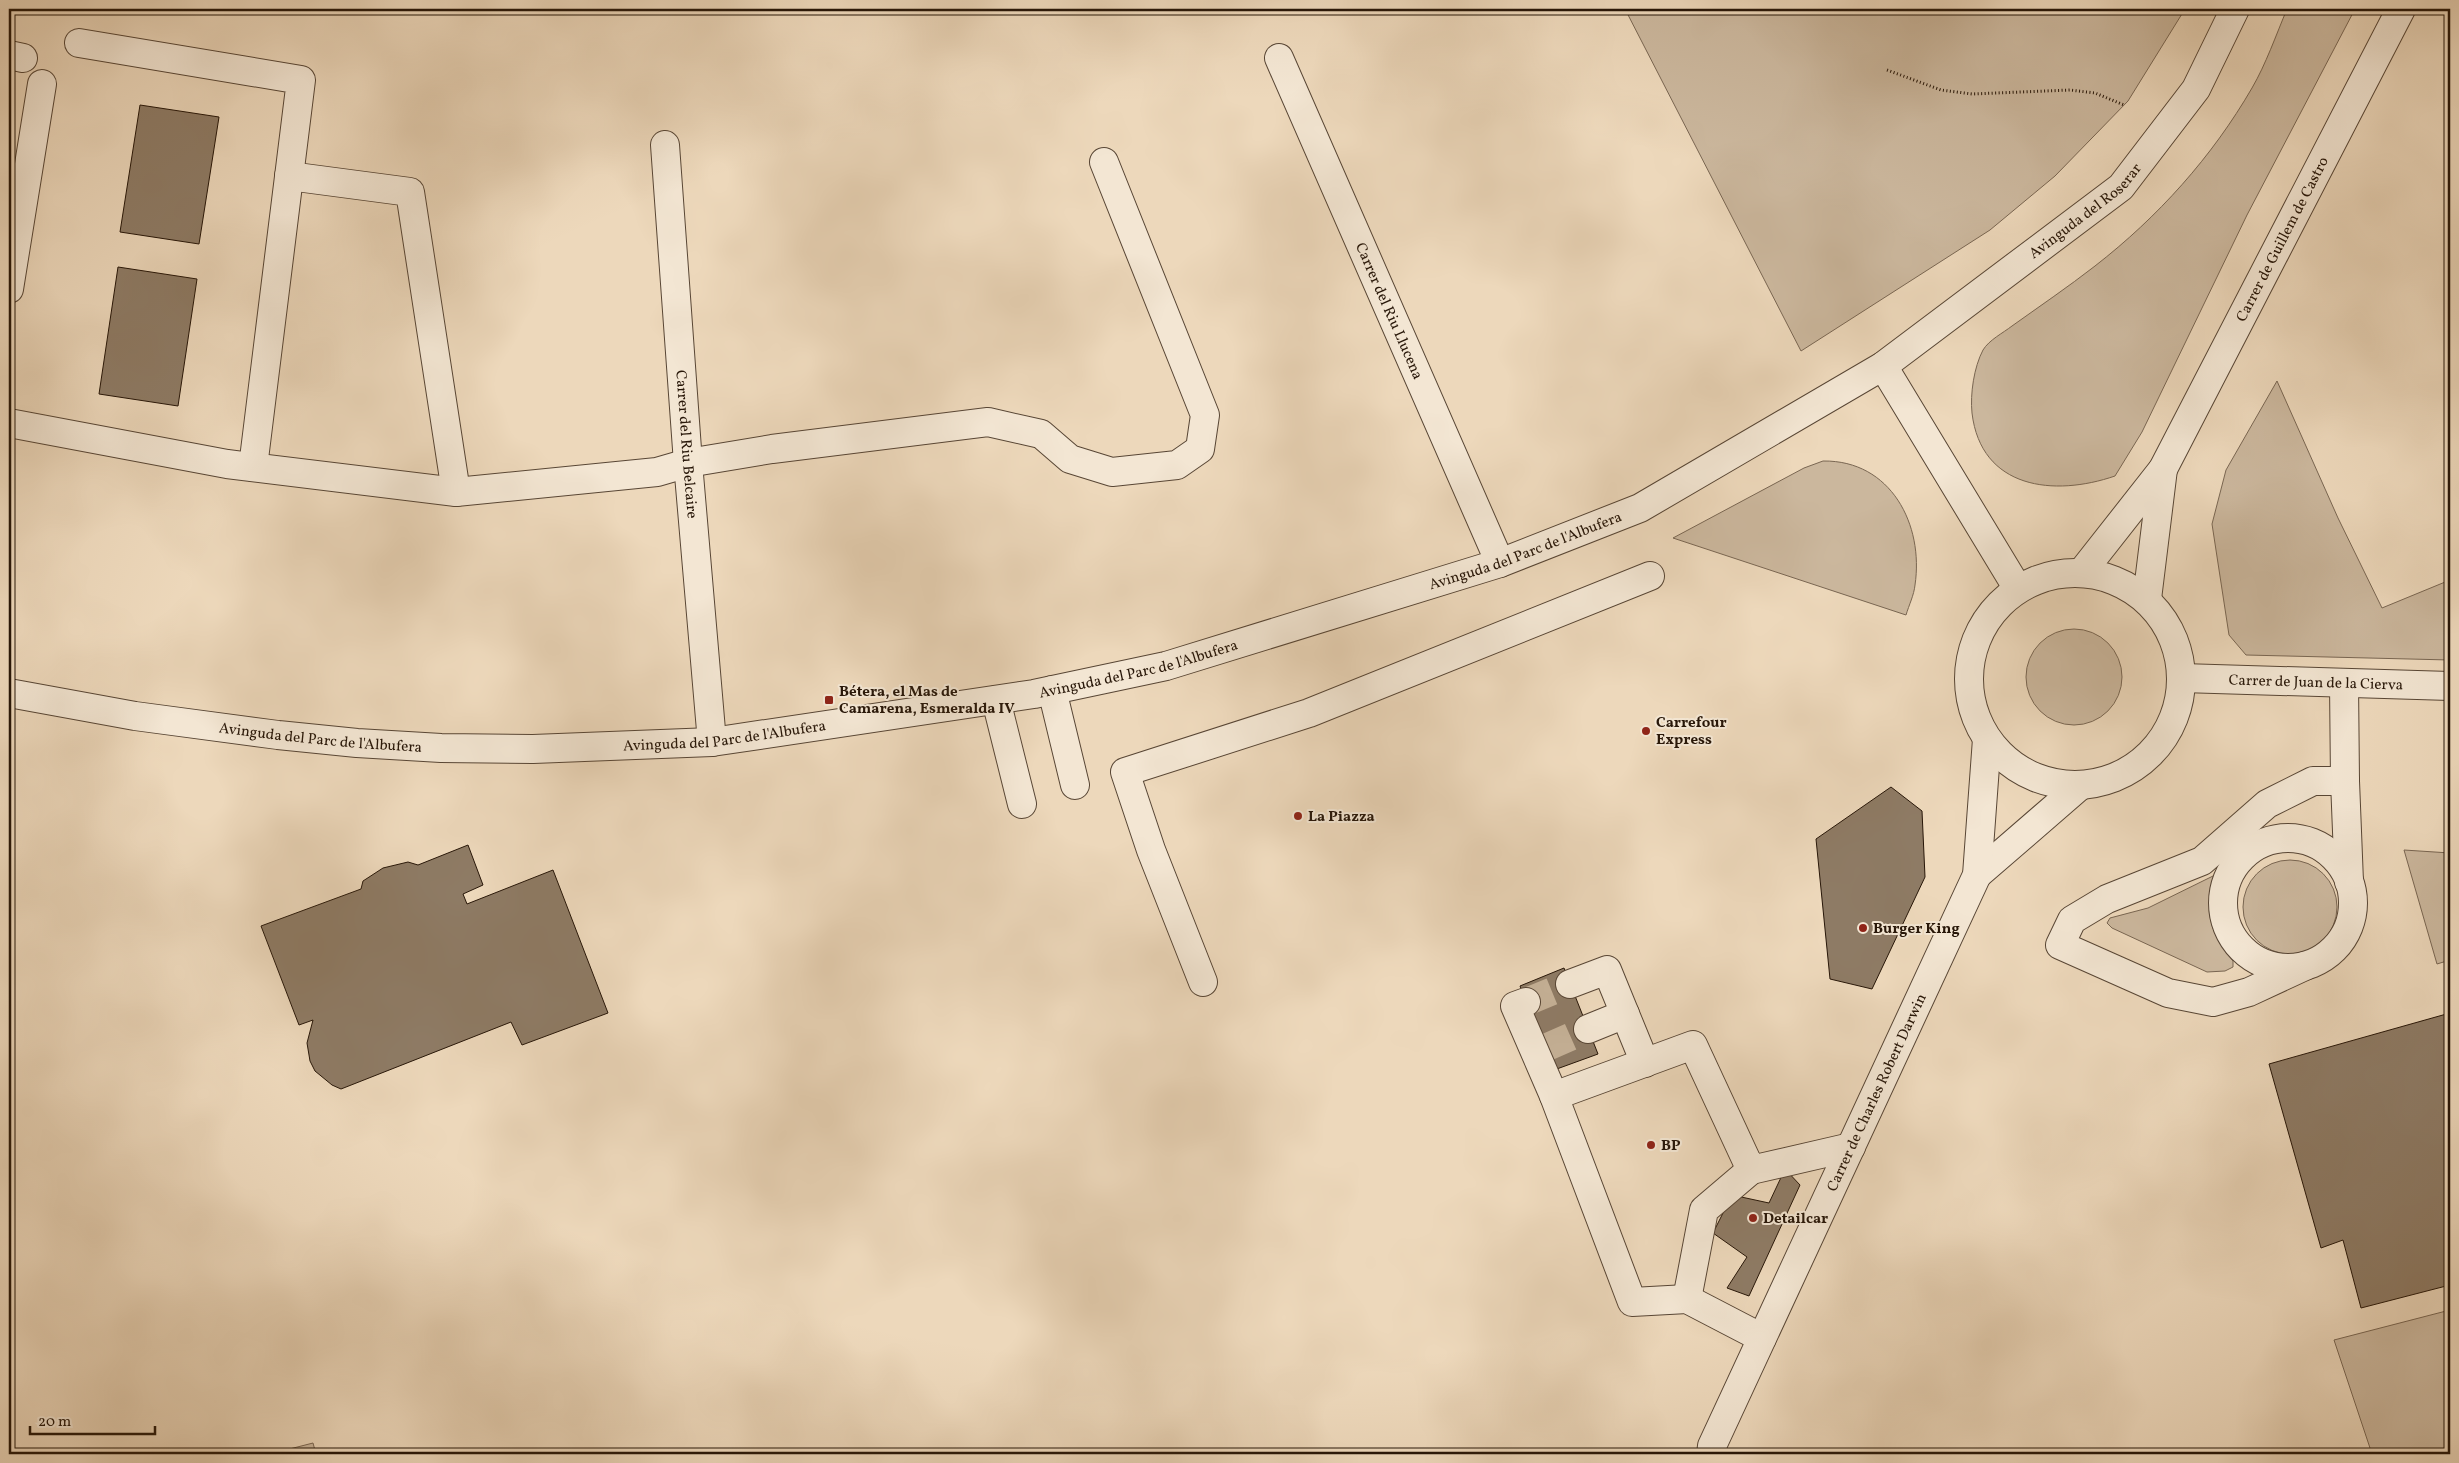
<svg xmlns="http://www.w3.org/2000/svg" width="2459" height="1463" font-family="Vollkorn,serif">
	<rect width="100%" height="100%" fill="#edd8bb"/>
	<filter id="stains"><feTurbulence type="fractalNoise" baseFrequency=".004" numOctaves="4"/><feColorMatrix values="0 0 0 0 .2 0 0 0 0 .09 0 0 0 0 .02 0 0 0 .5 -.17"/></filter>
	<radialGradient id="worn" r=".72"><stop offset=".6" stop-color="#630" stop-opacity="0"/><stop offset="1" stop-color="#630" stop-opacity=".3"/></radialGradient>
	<!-- green -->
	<path fill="#cbb79d" stroke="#796652" d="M1625 9H2185L2128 101 2055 176 1990 230 1801 351Z
		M2287 9H2355L2247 215 2142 432 2115 476C2054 497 1981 489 1972 413 1970 394 1974 367 1983 350 1989 340 2003 333 2012 326 2040 306 2068 287 2095 266 2158 217 2212 157 2252 88 2266 64 2276 35 2287 9Z
		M2277 381 2338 518 2382 608 2450 580V660L2246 655 2229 635 2212 524 2226 470Z
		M1823 461C1891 460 1924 525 1915 585 1914 595 1909 605 1906 615L1673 538 1804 468Z
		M2026 677a48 48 0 1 1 96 0a48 48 0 1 1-96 0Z
		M2404 850 2450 853V960L2437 964Z
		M2243 907a47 47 0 1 1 94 0a47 47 0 1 1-94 0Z
		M2213 876 2217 877C2202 910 2211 935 2233 961V967L2225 971 2207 972 2112 928 2107 923 2110 918 2148 908Z
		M2450 1310V1454H2372L2334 1340Z
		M313 1443 316 1454H270Z"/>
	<!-- building -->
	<path fill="#8e7b65" stroke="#271608" d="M140 105 219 117 199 244 120 232Z
		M118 267 197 279 178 406 99 394Z
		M1891 787 1922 811 1925 877 1872 989 1830 979 1816 839Z
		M468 845 483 885 463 894 467 904 553 870 608 1013 522 1045 511 1022 341 1089 332 1085 315 1071 310 1061 307 1043 313 1020 299 1025 261 926 361 889 363 881 383 868 408 862 418 865Z
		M1564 968 1598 1054 1554 1070 1520 986Z
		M2450 1013V1285L2361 1308 2343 1240 2321 1248 2269 1064Z
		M1785 1169 1800 1185 1749 1296 1727 1288 1747 1257 1713 1233 1732 1195 1769 1203Z"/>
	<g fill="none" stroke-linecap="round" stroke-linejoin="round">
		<!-- minor-tunnel -->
		<path stroke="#c5b197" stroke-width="28" stroke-dasharray="28 14" stroke-linecap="butt" d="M1526 1002 1570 984
			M1545 1048 1588 1029"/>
		<!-- minor casing -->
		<g stroke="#584635" stroke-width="30">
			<g id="minor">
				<path d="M79 43 301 80 253 467"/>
				<path d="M9 55 23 58"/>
				<path id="s1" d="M1279 58 1500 563"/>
				<path id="s2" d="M665 145 688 463 712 742"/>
				<path d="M289 176 410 192 456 492"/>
				<path d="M9 289 42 84"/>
				<path d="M1883 366 2018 589"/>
				<path d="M9 423 227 464 456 492 657 472 688 463 772 449 988 422 1041 434 1070 459 1112 472 1177 465 1200 449 1205 415 1104 162"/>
				<path id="s3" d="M2082 572 2163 469 2401 9"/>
				<circle cx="2075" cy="679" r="106"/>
				<path d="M2147 599 2163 469"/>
				<path id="s4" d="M2182 678 2450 686"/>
				<path d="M2344 683 2345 781"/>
				<path d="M1052 690 1075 785"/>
				<path id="s5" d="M9 693 135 716 278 735 357 743 441 748 533 749 712 742 1034 694 1166 666 1500 563 1640 508 1883 366 2121 187 2196 89 2235 9"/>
				<path d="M996 700 1022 804"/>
				<circle cx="2288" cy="903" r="65"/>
				<path d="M1977 875 2081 785"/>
				<path d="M2305 966 2249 992 2213 1002 2168 993 2060 945 2072 920 2107 899 2202 861 2267 804 2313 781H2345L2349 882"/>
				<path d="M1203 982 1151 850 1125 772 1309 713 1650 576"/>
				<path d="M1570 984 1607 970 1645 1063"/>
				<path d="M1526 1002 1515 1006 1554 1096"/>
				<path d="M1588 1029 1625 1014"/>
				<path d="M1687 1299 1704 1210 1751 1170"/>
				<path d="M1762 1338 1687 1299 1632 1302 1554 1096 1693 1045 1751 1170 1851 1147"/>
				<path id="s6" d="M1711 1454 1712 1446 1977 875 1987 739"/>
			</g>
		</g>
		<!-- path -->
		<path stroke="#271608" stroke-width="3" stroke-dasharray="1 2.5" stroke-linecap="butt" d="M1887 70 1941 90 1972 94 2070 90 2095 93 2124 105"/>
		<!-- minor -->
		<use href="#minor" stroke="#f3e6d3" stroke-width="28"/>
	</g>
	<!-- markers -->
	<g fill="#8f2418" stroke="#f3e6d3" stroke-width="2">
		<rect x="824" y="695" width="10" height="10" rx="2.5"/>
		<circle cx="1646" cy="731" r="5"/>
		<circle cx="1298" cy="816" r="5"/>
		<circle cx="1863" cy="928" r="5"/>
		<circle cx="1651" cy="1145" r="5"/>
		<circle cx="1753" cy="1218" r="5"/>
	</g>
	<g text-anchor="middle" stroke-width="4" stroke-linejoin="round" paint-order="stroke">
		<!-- street labels -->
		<g font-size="15" fill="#271608" stroke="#f3e6d3">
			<text dy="5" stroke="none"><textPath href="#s5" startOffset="2204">Avinguda del Roserar</textPath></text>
			<text dy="5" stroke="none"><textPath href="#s3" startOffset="390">Carrer de Guillem de Castro</textPath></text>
			<text dy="5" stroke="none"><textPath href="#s1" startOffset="276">Carrer del Riu Llucena</textPath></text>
			<text dy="5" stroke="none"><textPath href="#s2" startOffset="300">Carrer del Riu Belcaire</textPath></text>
			<text dy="5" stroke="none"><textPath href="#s5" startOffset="1545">Avinguda del Parc de l'Albufera</textPath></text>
			<text dy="5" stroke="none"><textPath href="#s5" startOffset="1140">Avinguda del Parc de l'Albufera</textPath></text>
			<text dy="5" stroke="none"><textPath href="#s4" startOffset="134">Carrer de Juan de la Cierva</textPath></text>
			<text dy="5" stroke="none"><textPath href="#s5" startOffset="720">Avinguda del Parc de l'Albufera</textPath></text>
			<text dy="5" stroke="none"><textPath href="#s5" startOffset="315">Avinguda del Parc de l'Albufera</textPath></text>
			<text dy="5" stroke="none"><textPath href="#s6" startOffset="398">Carrer de Charles Robert Darwin</textPath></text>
		</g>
		<!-- poi labels -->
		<g font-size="15" font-weight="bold" fill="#271608" stroke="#f3e6d3" text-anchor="start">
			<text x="839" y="696">Bétera, el Mas de<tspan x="839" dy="17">Camarena, Esmeralda IV</tspan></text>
			<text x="1656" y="727">Carrefour<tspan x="1656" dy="17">Express</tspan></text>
			<text x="1308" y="821">La Piazza</text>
			<text x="1873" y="933">Burger King</text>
			<text x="1661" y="1150">BP</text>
			<text x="1763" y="1223">Detailcar</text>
		</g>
	</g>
	<!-- margin -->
	<rect width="2459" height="1463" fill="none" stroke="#edd8bb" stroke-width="30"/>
	<rect x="10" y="10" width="2439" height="1443" fill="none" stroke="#271608" stroke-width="2.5"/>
	<rect x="15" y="15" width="2429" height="1433" fill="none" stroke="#271608"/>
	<!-- scale -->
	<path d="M30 1426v8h125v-8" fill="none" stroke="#271608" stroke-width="2.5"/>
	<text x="38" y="1426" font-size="15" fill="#271608" stroke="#f3e6d3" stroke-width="4" paint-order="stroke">20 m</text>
	<rect width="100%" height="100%" filter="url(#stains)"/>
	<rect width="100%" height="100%" fill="url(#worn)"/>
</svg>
